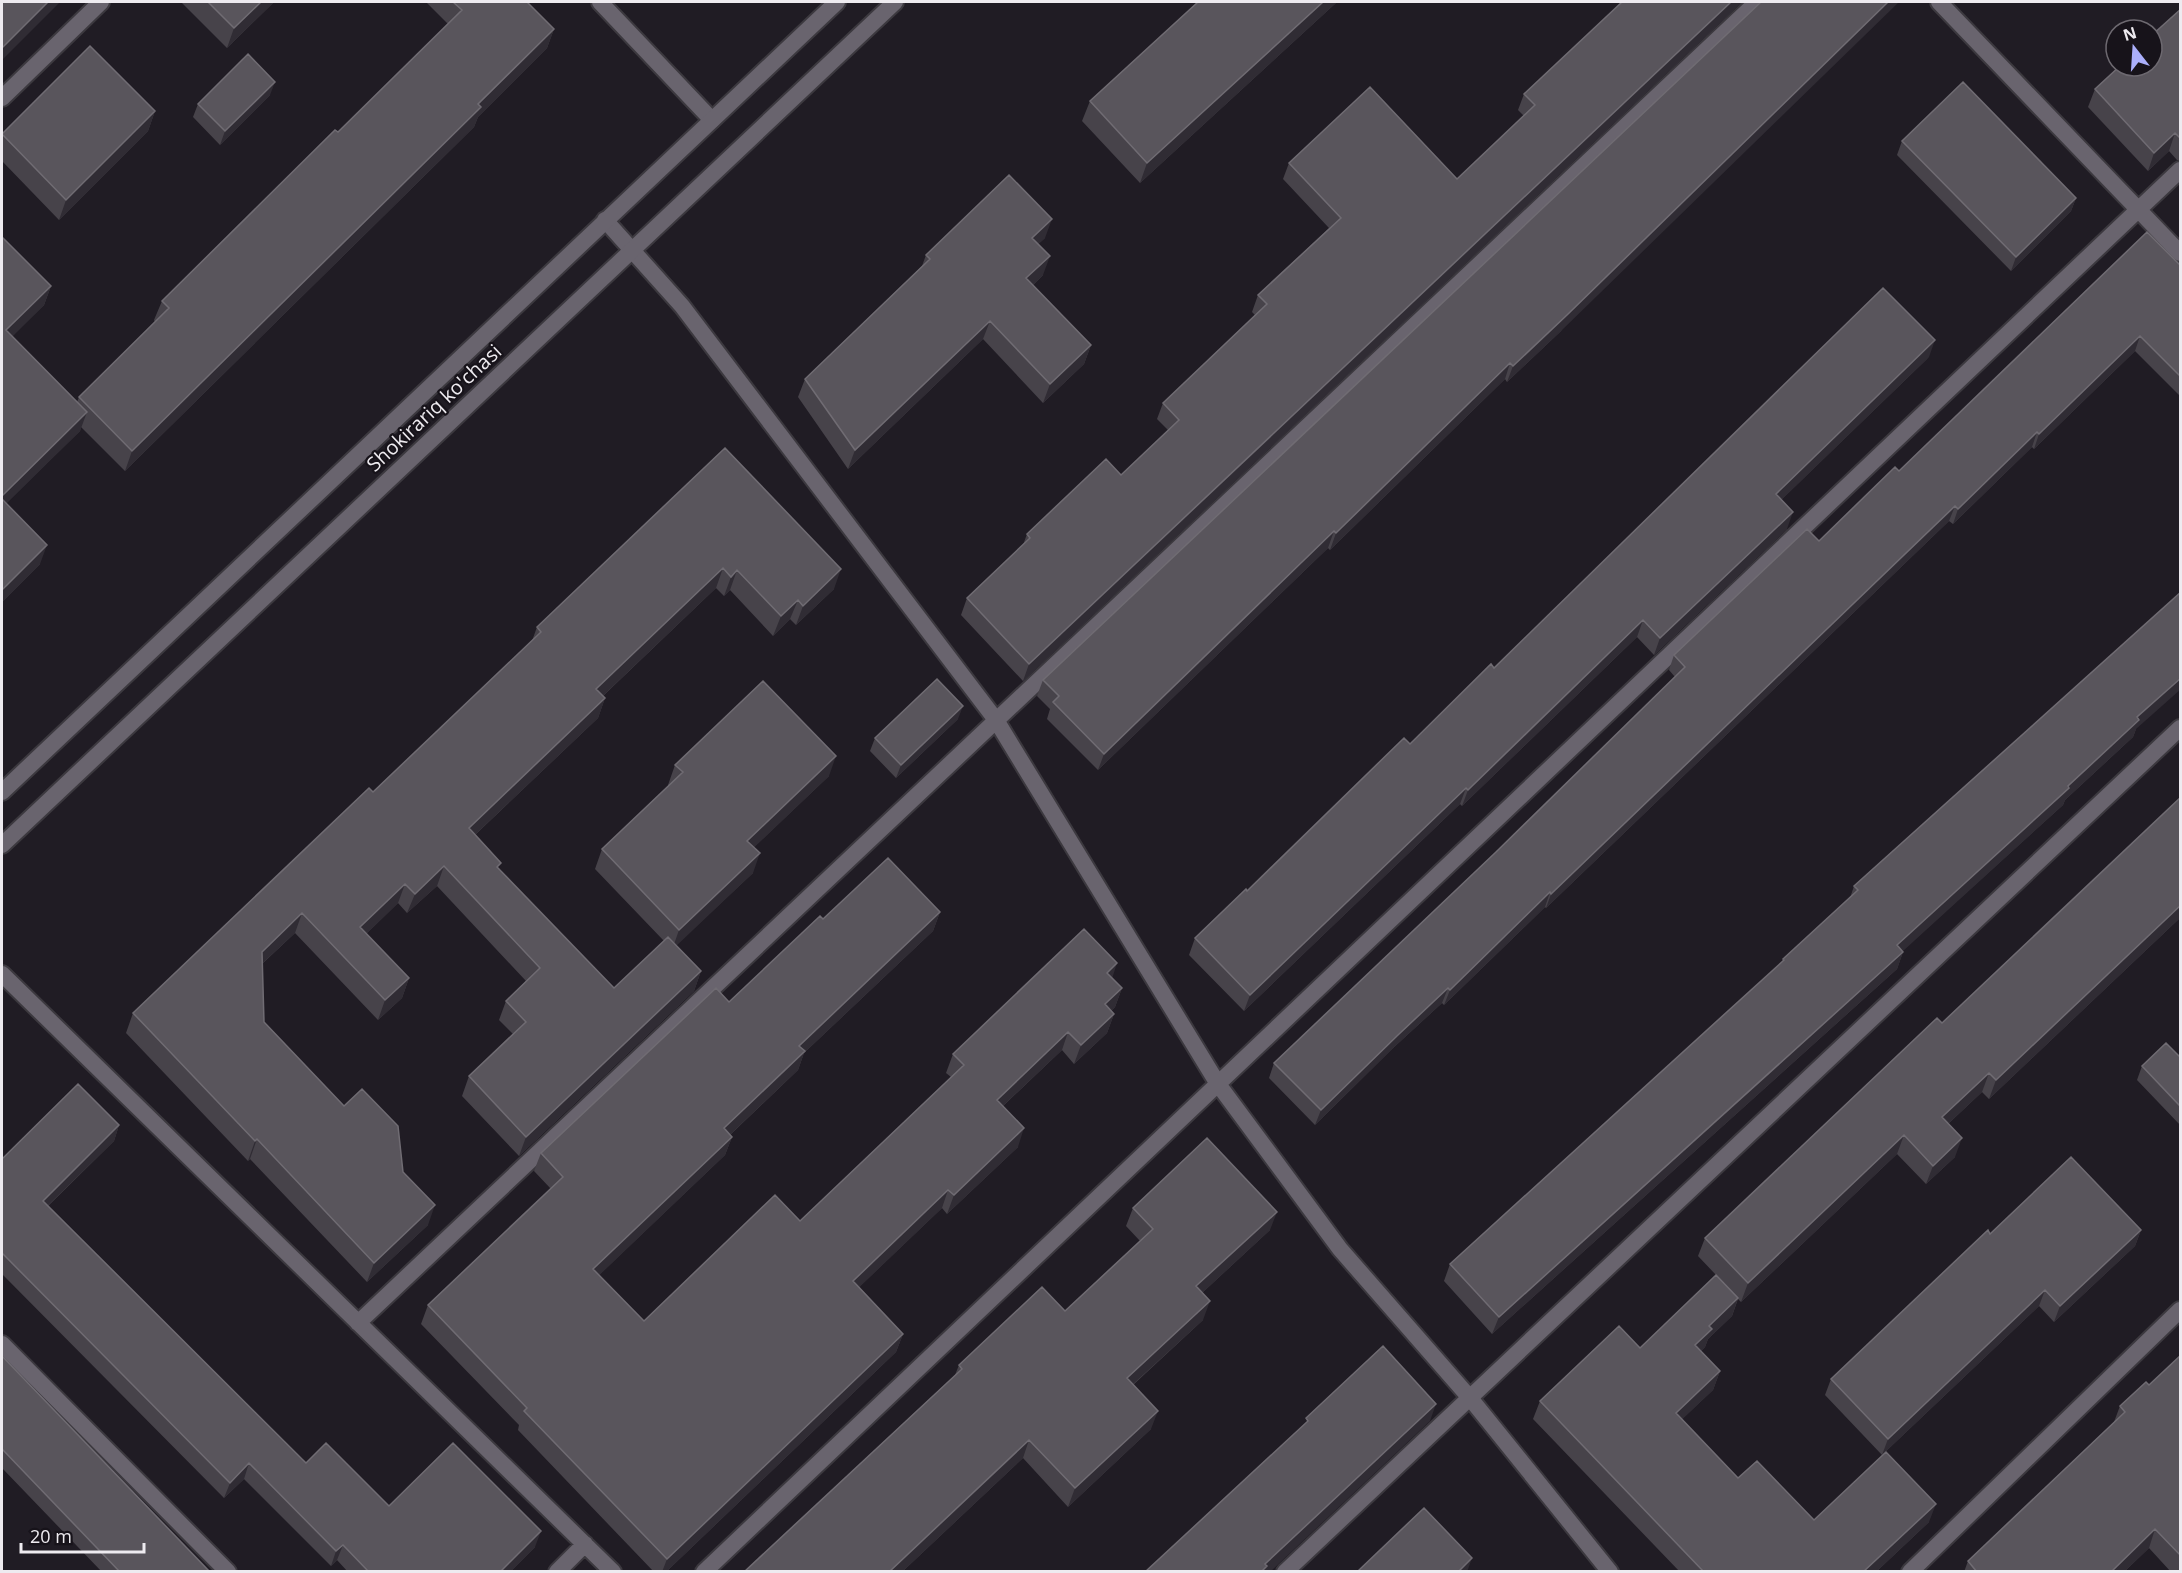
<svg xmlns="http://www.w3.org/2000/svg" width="2182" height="1573" font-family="'Open Sans',sans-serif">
	<rect width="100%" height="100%" fill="#201c24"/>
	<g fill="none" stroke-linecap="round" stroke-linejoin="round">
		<!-- minor casing -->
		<g stroke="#3c393f" stroke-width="20">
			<path id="minor" d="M600 2 712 120
				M1939 2 2180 253
				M2 98 101 2
				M605 220 682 306 996 720 1218 1084 1340 1249 1470 1398 1610 1572
				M2 974 613 1572
				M358 1323 1757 2
				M2 1344 228 1572
				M557 1572 585 1544
				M704 1572 2180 170
				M1285 1572 2180 728
				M1910 1572 2180 1310"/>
		</g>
		<!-- secondary casing -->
		<g stroke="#3c393f" stroke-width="20">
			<path id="secondary" d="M2 792 837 2
				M2 845 895 2"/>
		</g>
		<!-- minor -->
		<use href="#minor" stroke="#69646e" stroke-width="16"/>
		<!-- secondary -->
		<use href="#secondary" stroke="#69646e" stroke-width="16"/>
	</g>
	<!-- wall -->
	<path fill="#47434a" d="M181 2H274L227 48Z
		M426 2H527L554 29 547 48 478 117 474 127 125 471 81 427 80 431 6 503 40 564 2 602V237L51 286 44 305 12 336 77 402 79 397 155 322 154 320 162 301 338 132 448 24Z
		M1198 2H1337L1140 183 1082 121 1090 101Z
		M1622 2H1742L1023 681 961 615 967 598 1023 545 1027 534 1121 475 1168 430 1157 419 1163 403 1255 315 1252 312 1258 295 1329 228 1283 179 1289 163 1457 179 1524 116 1518 110 1524 94Z
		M1761 2 1561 331 1507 382 1505 379 1330 550 1328 548 1098 770 1047 719 1050 709 1037 696 1043 680Z
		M2181 9V161L2177 160 2169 151 2148 171 2088 107 2095 89Z
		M270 95 220 145 193 117 198 104Z
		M155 111 148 131 59 220 2 161V134Z
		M1902 141 2076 198 2071 211 2011 271 1897 155Z
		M1045 238 1038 244 1043 275 1033 285 1091 345 1084 364 1043 403 983 339 848 469 798 397 805 379 922 266 926 255Z
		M2181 266V397L2135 351 2034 449 2032 447 1953 524 1949 521 1546 908 1545 907 1444 1005 1442 1003 1392 1049 1315 1125 1269 1078 1274 1063 1496 852 1675 677 1669 670 1674 655 1819 541 1899 471Z
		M1929 357 1781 500 1787 529 1654 655 1637 637 1462 806 1460 804 1244 1011 1189 955 1195 938 1410 744 1494 668Z
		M725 448 834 589 796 625 790 619 773 636 730 590 724 596 716 588 603 696 605 698 598 718 475 835 499 869 614 988 664 941 595 869 602 849 669 785H668L675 765 829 776 754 847 753 873 676 945 701 971 694 991 519 1156 462 1096 469 1076 513 1034 499 1020 506 1001 526 981 437 886 407 913 398 903 366 934 409 978 402 998 378 1020 295 933 262 964 264 1022 403 1172 428 1225 367 1282 250 1159 248 1161 126 1033 133 1013 373 792 532 641 537 627Z
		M958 719 896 778 870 751 875 738Z
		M2136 729 2133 737 2065 800 2063 805 1902 951 1903 952 1897 969 1492 1334 1444 1281 1450 1264 1782 963 1783 959 1850 898 1854 886Z
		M2181 797V917L1989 1099 1982 1092 1948 1124 1955 1157 1926 1184 1897 1154 1741 1302 1738 1299 1732 1316 1708 1339 1705 1347 1701 1351 1720 1371 1713 1390 1682 1419 1738 1478 1814 1520 1929 1522 1876 1572H1680L1533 1419 1540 1401 1640 1348 1716 1275 1698 1256 1705 1238 1942 1023Z
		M940 912 933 931 804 1053 798 1070 730 1135 732 1137 725 1155 599 1275 644 1321 800 1221 951 1077 946 1073 953 1054 1112 978 1122 988 1115 1007 1111 1011 1114 1014 1107 1033 1074 1064 1062 1050 1003 1106 1018 1147 947 1214 942 1208 859 1287 903 1334 896 1352 666 1572H654L518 1430 519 1425 421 1324 428 1305 551 1189 534 1171 541 1153 729 1002 823 919Z
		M2181 1058V1126L2137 1080 2142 1066Z
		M119 1125 114 1141 48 1206 306 1463 389 1506 535 1547 510 1572H348L337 1560 331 1566 244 1479 224 1498 2 1274V1159Z
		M1133 1208 1270 1230 1202 1293 1203 1320 1133 1385 1151 1429 1068 1507 1023 1458 902 1572H744L955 1375 959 1365 1065 1311 1140 1241 1126 1226Z
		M2141 1230 2135 1246 2054 1322 2039 1306 1882 1455 1825 1395 1831 1379 1990 1234Z
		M2181 1355V1572H2171L2149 1548 2124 1572H1964L1968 1561 2114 1422 2120 1406 2149 1385Z
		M2 1356 210 1572H102L2 1468Z"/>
	<!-- shaded-wall -->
	<path fill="#302c34" d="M48 2H60L2 60V48Z
		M261 2H274L227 48 234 28Z
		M1323 2H1337L1140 183 1147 163Z
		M1731 2H1742L1023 681 1029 664Z
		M1888 2H1899L1561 331 1507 382 1513 366Z
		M554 29 547 48 478 117 474 127 125 471 132 451Z
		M275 82 270 95 220 145 225 131Z
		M155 111 148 131 59 220 66 200Z
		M2175 133 2169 151 2148 171 2154 153Z
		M2076 198 2071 211 2011 271 2016 257Z
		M1052 219 1045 238 1025 257 1032 238Z
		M1050 256 1043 275 1020 297 1026 278Z
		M51 286 44 305 2 347 6 330Z
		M990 321 983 339 848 469 855 450Z
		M2140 336 2135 351 2034 449 2039 434Z
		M1935 340 1929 357 1770 511 1776 494Z
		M1091 345 1084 364 1043 403 1050 384Z
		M1510 363 1505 379 1330 550 1336 533Z
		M87 412 80 431 2 508V496Z
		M2037 432 2032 447 1953 524 1958 509Z
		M1955 506 1949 521 1546 908 1551 894Z
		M1793 512 1787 529 1654 655 1660 638Z
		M1334 531 1328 548 1098 770 1104 754Z
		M47 545 40 564 2 602V590Z
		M723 568 716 588 589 709 596 689Z
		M841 569 834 589 796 625 803 606Z
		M737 570 730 590 724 596 731 577Z
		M798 600 790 619 773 636 781 616Z
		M1643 620 1637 637 1462 806 1468 790Z
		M2181 678V689L2136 729 2133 737 2065 800 2063 805 1891 962 1897 945 2068 786 2137 717Z
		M605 698 598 718 461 848 469 828Z
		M963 706 958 719 896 778 901 765Z
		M836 756 829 776 740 861 747 841Z
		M1466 788 1460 804 1244 1011 1250 995Z
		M760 853 753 873 672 950 679 930Z
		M444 866 437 886 407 913 415 894Z
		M405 884 398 903 353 947 360 927Z
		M1550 892 1545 907 1444 1005 1450 990Z
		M2181 905V917L1989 1099 1996 1080Z
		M940 912 933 931 804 1053 798 1070 717 1147 724 1128 799 1046Z
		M302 913 295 933 254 971 262 952Z
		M1903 952 1897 969 1492 1334 1499 1317Z
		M1117 963 1111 982 1107 973Z
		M701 971 694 991 519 1156 526 1137Z
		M409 978 402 998 378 1020 385 1000Z
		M1122 988 1115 1007 1098 1023 1105 1004Z
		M1448 988 1442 1003 1392 1049 1315 1125 1321 1110 1398 1035Z
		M1114 1014 1107 1033 1074 1064 1081 1045Z
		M1068 1032 1062 1050 990 1118 997 1100Z
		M1989 1073 1982 1092 1935 1136 1942 1117Z
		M119 1125 114 1141 37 1216 43 1201Z
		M1024 1128 1018 1147 947 1214 954 1195Z
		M1904 1135 1897 1154 1741 1302 1748 1283Z
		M732 1137 725 1155 587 1287 593 1269Z
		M1962 1138 1955 1157 1926 1184 1933 1166Z
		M257 1139 250 1159 248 1161 255 1141Z
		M948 1190 942 1208 846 1300 853 1281Z
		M435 1205 428 1225 367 1282 374 1263Z
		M1277 1212 1270 1230 1189 1305 1196 1286Z
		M2141 1230 2135 1246 2054 1322 2060 1306Z
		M2045 1290 2039 1306 1882 1455 1888 1439Z
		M1738 1298 1732 1316 1708 1339 1705 1347 1688 1363 1695 1345 1709 1326Z
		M1210 1301 1203 1320 1120 1396 1127 1378Z
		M903 1334 896 1352 666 1572H662L667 1559Z
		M1720 1371 1713 1390 1670 1431 1676 1413Z
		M1436 1404 1430 1421 1270 1572H1261L1265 1564Z
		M1158 1411 1151 1429 1068 1507 1075 1488Z
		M1029 1440 1023 1458 902 1572H889Z
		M249 1463 244 1479 224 1498 230 1483Z
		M1936 1504 1929 1522 1876 1572H1863Z
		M2155 1529 2149 1548 2124 1572H2111Z
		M541 1531 535 1547 510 1572H500Z
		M343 1545 337 1560 331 1566 336 1551Z
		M1472 1558 1467 1572H1458Z"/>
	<!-- building -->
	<path fill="#59555c" stroke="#706c73" stroke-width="1.5" d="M2 2H48L2 48Z
		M208 2H261L234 28Z
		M453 2H527L554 29 478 104 481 107 132 451 79 397 169 308 162 301 335 130 338 132 462 10Z
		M1198 2H1323L1147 163 1090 101Z
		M1622 2H1731L1029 664 967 598 1030 538 1027 534 1106 459 1121 475 1179 420 1163 403 1267 304 1258 295 1341 218 1289 163 1370 87 1457 179 1535 105 1524 94Z
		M1761 2H1888L1567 315 1513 366 1510 363 1336 533 1334 531 1104 754 1053 702 1059 696 1043 680Z
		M2181 9V139L2175 133 2154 153 2095 89 2120 66H2152V35Z
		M90 46 155 111 66 200 2 134Z
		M248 54 275 82 225 131 198 104Z
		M1963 82 2076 198 2016 257 1902 141Z
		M1009 175 1052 219 1032 238 1050 256 1026 278 1091 345 1050 384 990 321 855 450 805 379 930 259 926 255Z
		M2147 232 2181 266V377L2140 336 2039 434 2037 432 1958 509 1955 506 1551 894 1550 892 1450 990 1448 988 1398 1035 1321 1110 1274 1063 1496 852 1685 667 1674 655 1807 529 1819 541 1895 467 1899 471Z
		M2 237 51 286 6 330 87 412 2 496Z
		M1883 288 1935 340 1776 494 1793 512 1660 638 1643 620 1468 790 1466 788 1250 995 1195 938 1246 889 1247 891 1404 738 1410 744 1491 664 1494 668Z
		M725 448 841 569 803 606 798 600 781 616 737 570 731 577 723 568 596 689 605 698 469 828 501 863 497 867 614 988 668 937 701 971 526 1137 469 1076 526 1022 506 1001 540 968 444 866 415 894 405 884 360 927 409 978 385 1000 302 913 262 952 264 1022 344 1106 362 1089 398 1126 403 1172 435 1205 374 1263 257 1139 255 1141 133 1013 369 788 373 792 541 632 537 627Z
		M2 499 47 545 2 590Z
		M2181 592V678L2137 717 2139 720 2068 786 2069 788 1897 945 1903 952 1499 1317 1450 1264 1784 960 1783 959 1858 890 1854 886Z
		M937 679 963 706 901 765 875 738Z
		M763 681 836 756 747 841 760 853 679 930 602 849 683 772 675 765Z
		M2181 797V905L1996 1080 1989 1073 1942 1117 1962 1138 1933 1166 1904 1135 1748 1283 1705 1238 1937 1018 1942 1023Z
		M888 858 940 912 799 1046 805 1051 724 1128 732 1137 593 1269 644 1321 775 1195 800 1221 964 1065 953 1054 1084 929 1117 963 1107 973 1122 988 1105 1004 1114 1014 1081 1045 1068 1032 997 1100 1024 1128 954 1195 948 1190 853 1281 903 1334 667 1559 524 1411 527 1408 428 1305 563 1177 541 1153 716 988 729 1002 820 916 823 919Z
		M2166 1043 2181 1058V1107L2142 1066Z
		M78 1084 119 1125 43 1201 306 1463 326 1443 389 1506 453 1443 541 1531 500 1572H369L343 1545 336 1551 249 1463 230 1483 2 1253V1159Z
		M1207 1138 1277 1212 1196 1286 1210 1301 1127 1378 1158 1411 1075 1488 1029 1440 889 1572H744L962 1369 959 1365 1042 1287 1065 1311 1153 1229 1133 1208Z
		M2071 1157 2141 1230 2060 1306 2045 1290 1888 1439 1831 1379 1988 1230 1990 1234Z
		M1716 1275 1738 1298 1709 1326 1712 1329 1695 1345 1720 1371 1676 1413 1738 1478 1757 1461 1814 1520 1886 1452 1936 1504 1863 1572H1704L1540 1401 1619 1326 1640 1348Z
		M1383 1346 1436 1404 1265 1564 1267 1566 1261 1572H1145L1308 1421 1306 1418Z
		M2181 1355V1556L2155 1529 2111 1572H1977L1968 1561 2125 1412 2120 1406 2146 1382 2149 1385Z
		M2 1356 210 1572H120L2 1449Z
		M1424 1508 1472 1558 1458 1572H1357Z"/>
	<g text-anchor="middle" stroke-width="4.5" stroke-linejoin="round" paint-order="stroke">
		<!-- street labels -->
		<g font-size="20" fill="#eeebf0" stroke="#17131a">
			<text transform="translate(434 408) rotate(-43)" y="7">Shokirariq ko'chasi</text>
		</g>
	</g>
	<!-- border -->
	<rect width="2182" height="1573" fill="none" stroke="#eeebf0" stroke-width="6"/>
	<!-- north arrow -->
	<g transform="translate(2134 48) rotate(343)"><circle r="28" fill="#17131a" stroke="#6d6970" stroke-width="1.5"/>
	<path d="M0-4.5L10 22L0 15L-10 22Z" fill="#abaffb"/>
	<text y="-9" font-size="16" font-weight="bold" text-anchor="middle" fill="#eeebf0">N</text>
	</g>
	<!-- scale -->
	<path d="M21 1543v9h123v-9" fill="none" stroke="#eeebf0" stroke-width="3"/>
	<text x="30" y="1543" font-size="18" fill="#eeebf0" stroke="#17131a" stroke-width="4.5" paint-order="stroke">20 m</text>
</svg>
